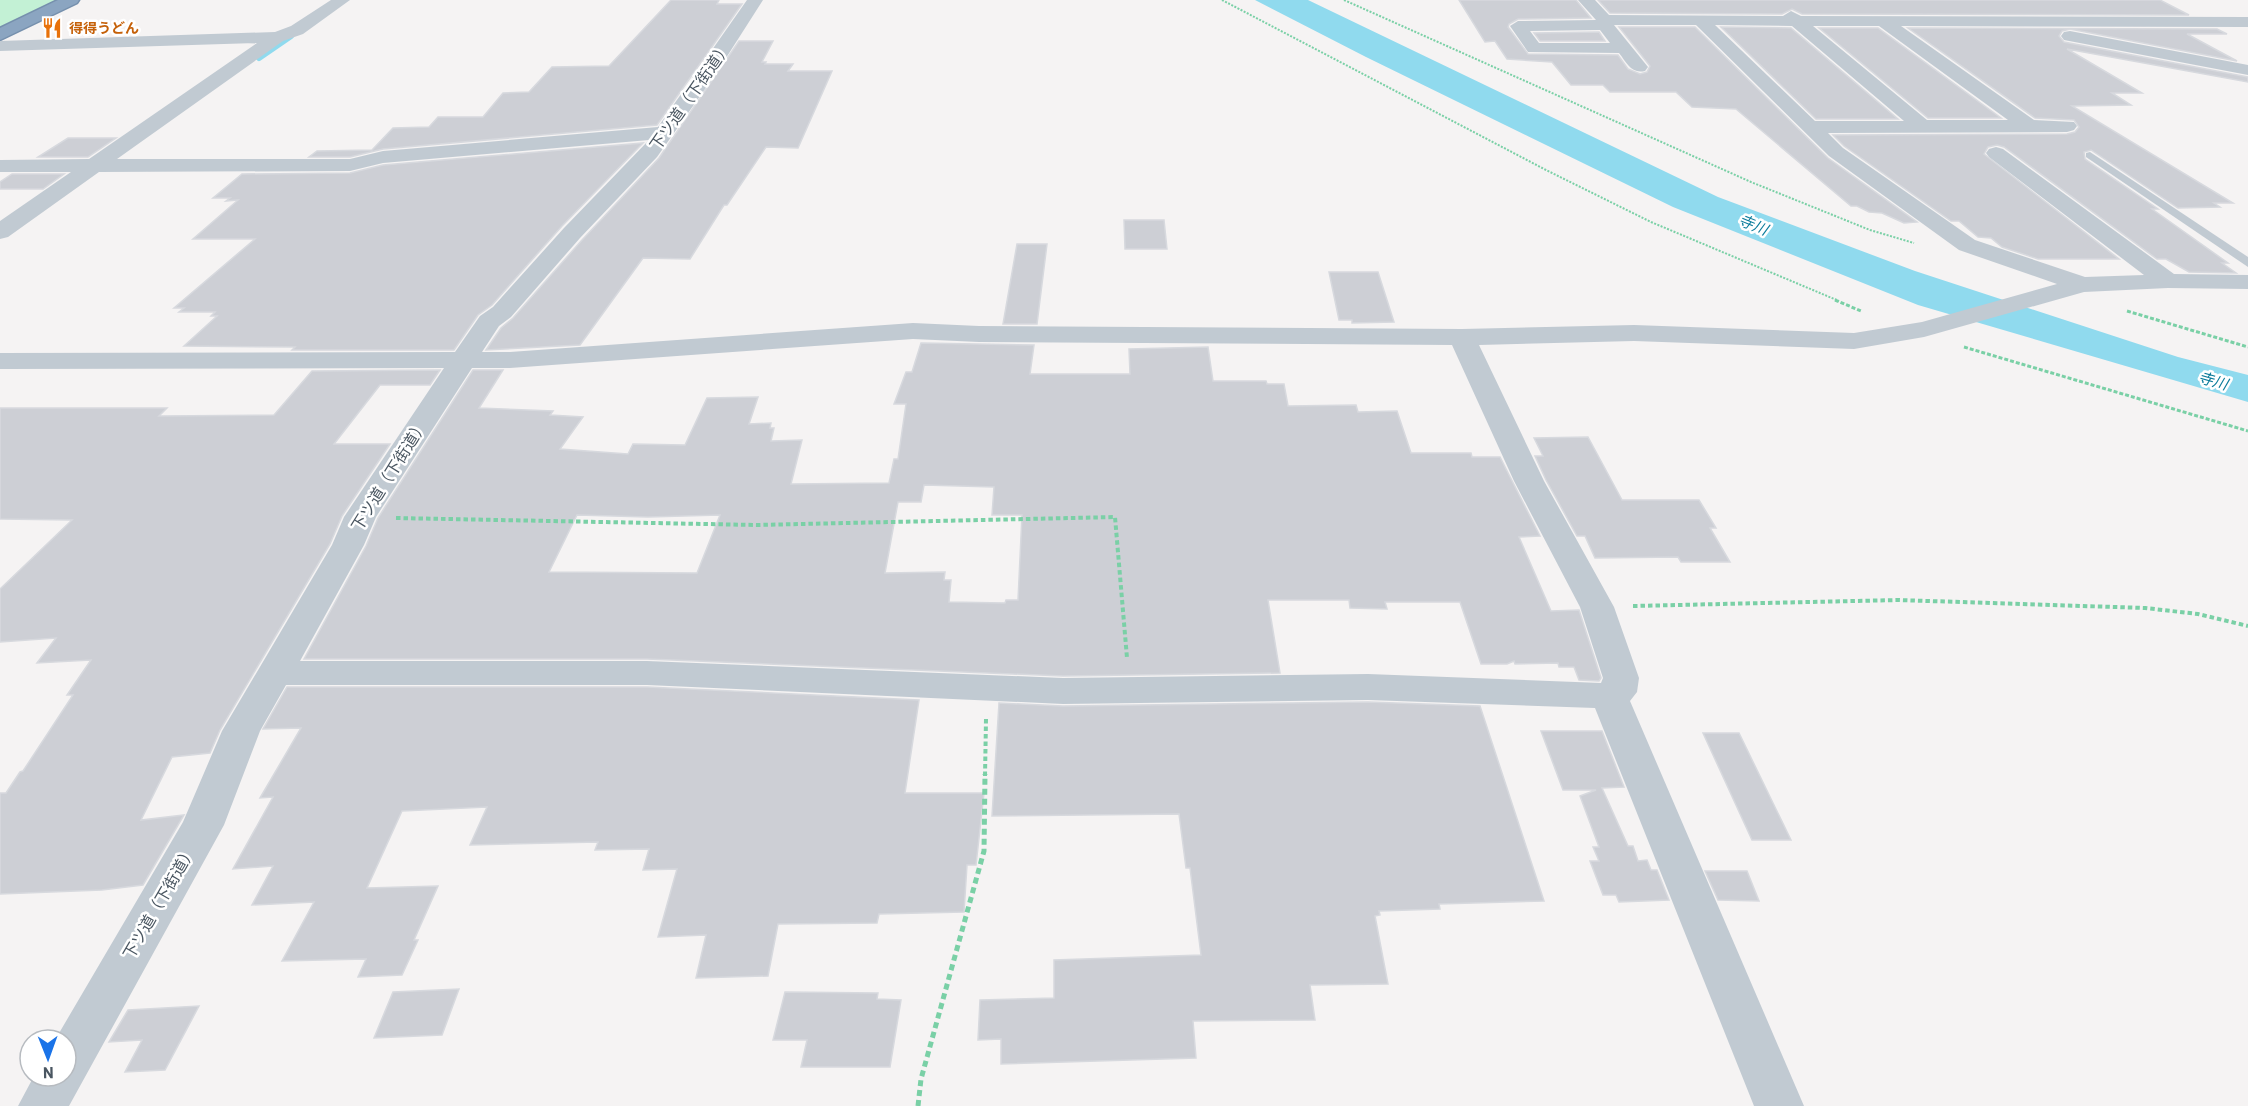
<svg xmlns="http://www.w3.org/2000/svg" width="2248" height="1106" font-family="Barlow,'Noto Sans JP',sans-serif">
	<rect width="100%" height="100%" fill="#f5f3f3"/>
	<!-- green -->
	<path fill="#c3f1d5" d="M0 0H56L0 27Z"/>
	<!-- water -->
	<path fill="#90daee" d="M1255 0H1308L1718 197 1915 271 2178 357 2248 375V402L1918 305 1673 207 1366 57Z"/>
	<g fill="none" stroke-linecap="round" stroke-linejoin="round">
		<!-- stream -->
		<path stroke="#90daee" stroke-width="6" d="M259 58 291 36"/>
	</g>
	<!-- building -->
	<path fill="#cdcfd5" stroke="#d7d9de" stroke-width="1.5" fill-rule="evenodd" d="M671 0H719L717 4H742L657 125 383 149 350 157H309L317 151 372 150 393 128 429 127 438 117H483L503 93 529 92 552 67 609 66Z
		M1459 0H1576L1591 18 1518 19 1509 24 1508 27 1528 54 1618 55 1628 69 1640 74 1647 72 1650 66 1619 27H1695L1828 158 1917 222 1904 223 1882 213 1869 212 1857 206H1851L1736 109 1692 107 1676 92H1610L1603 85H1571L1552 62 1507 59 1495 41 1485 42Z
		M1598 0H2160L2189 15 1802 14 1792 9 1782 14 1610 13Z
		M1721 27 1791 28 1898 119H1816Z
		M1819 28H1878L2001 118H1928Z
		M1908 28 2217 29 2227 34H2187L2237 61 2070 29 2062 31 2059 36 2064 42 2248 77V82L2067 49 2142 93H2112L2131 105 2072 106 2233 203H2214L2220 207 2178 208 2091 150 2084 152 2085 159 2158 209H2152L2228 263H2222L2236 273 2189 272 2166 259H2157L2004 147 1997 145 1988 147 1984 154 2119 259H2038L2002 247 1991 238 1978 237 1959 221H1951L1844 146 1833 135 2067 134 2075 132 2079 127 2074 120 2035 118Z
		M1599 32 1605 41H1540L1534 33Z
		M739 41H773L762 62H766L765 64H793L788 71H832L798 148 766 147 727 205H724L690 259 643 258 580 345 486 350 501 328 513 318 582 240 659 158Z
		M68 138H116L88 157H38Z
		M643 143 562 226 492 305 478 315 454 350H292L295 347 184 346 217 316H211L215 312H179L184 308H174L255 239H193L238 200 226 201 230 198H213L242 174 350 173 383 165Z
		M12 174H64L43 189H0V182Z
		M1124 220H1164L1167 249H1125Z
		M1017 244H1047L1037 324H1003Z
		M1329 272H1378L1394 322 1352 323V320H1339Z
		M921 343 1034 345 1030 374H1130L1129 349 1208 347 1213 381H1266L1267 384H1284L1288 406 1356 405 1358 412 1397 411 1411 453H1471L1472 457H1500L1540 536 1519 537 1551 611 1579 610 1601 678 1599 681 1579 680 1574 667H1559L1558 663 1515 664 1514 661 1507 664H1481L1460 602H1385L1387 609 1350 608 1349 600H1268L1280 673 1063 676 647 659H304L366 546 378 518 473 370H503L479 408 553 411 550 415 583 417 560 449 628 454 633 444 685 445 707 398 758 397 749 424 771 423 770 428H774L771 441 802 440 791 484 889 483 894 459H898L906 404H894L906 372H912ZM924 485 994 487 992 515H1022L1018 600H1006L1005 603 949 602 951 580H944L945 572 885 573 898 502H921ZM577 515 648 517 720 515 697 573 549 572Z
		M440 370 430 385H380L334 444H390L342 516 330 544 220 730 210 753 172 757 141 820 184 815 143 885 102 890 0 894V793H6L20 772 23 771 73 695H67L91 660 37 663 56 638 0 642V589L72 520 0 519V408H167L159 416 274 415 312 371Z
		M1588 437 1622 500H1699L1716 528H1710L1730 562H1681L1678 557 1595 558 1585 536H1577L1546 480 1535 456H1543L1534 438Z
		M287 687H647L919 700 905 793H984L976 865H967L964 912 879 914 877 923 778 924 768 976 696 978 706 935 658 937 677 869 643 870 649 849 595 850 598 842 470 845 487 807 402 811 367 888 438 886 414 940H418L402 975 358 977 366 959 282 961 314 902 252 905 273 866 233 869 273 797 260 798 301 728 263 729Z
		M1368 702 1480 706 1544 901 1439 904 1440 909 1379 911 1380 915 1375 916 1388 984 1310 985 1315 1020 1193 1021 1196 1058 1001 1064V1039L978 1040 980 1000 1054 998V960L1201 955 1190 868H1186L1179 814 992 816 999 703 1063 706Z
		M1541 731H1602L1624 787 1602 788 1628 846H1633L1638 861 1647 860 1651 870H1657L1669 900 1619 902 1616 895H1603L1590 861H1599L1593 847H1599L1580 796 1596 790H1563Z
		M1703 733H1739L1791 840H1752Z
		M1705 871H1747L1759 901 1718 900Z
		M459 989 442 1035 374 1038 393 992Z
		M785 992 878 993 877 999 901 1000 890 1067H801L807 1040H773Z
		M199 1006 165 1070 125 1072 142 1040 109 1042 128 1010Z"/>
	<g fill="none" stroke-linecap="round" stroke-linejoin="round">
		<!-- highway casing -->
		<g stroke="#7690ad" stroke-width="3">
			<path id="highway" d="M58 0H79L77 3 0 40V28Z"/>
		</g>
		<!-- path-far3 -->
		<path stroke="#7ad0a6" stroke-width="2" stroke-dasharray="2 1.5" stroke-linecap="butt" d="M1222 0 1546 170 1651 222 1839 301
			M1344 0 1751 182 1870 230 1914 243"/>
		<!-- path-far2 -->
		<path stroke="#7ad0a6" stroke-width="3" stroke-dasharray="4 2" stroke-linecap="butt" d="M1835 300 1861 311
			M2127 311 2248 347
			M1964 347 2248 431"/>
		<!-- path-far1 -->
		<path stroke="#7ad0a6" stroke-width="4" stroke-dasharray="4.5 3" stroke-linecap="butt" d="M396 518 756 525 1115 517 1127 658
			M1633 606 1898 600 2145 608 2198 614 2248 626
			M985 776 986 719"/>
		<!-- path -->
		<path stroke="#7ad0a6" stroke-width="5" stroke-dasharray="6 4" stroke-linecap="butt" d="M918 1106 921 1079 984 851 985 774"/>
		<!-- lane -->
		<path fill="#c1cad2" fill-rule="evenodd" d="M2090 152 2248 257V267L2086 157V153Z"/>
		<!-- street -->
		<path fill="#c1cad2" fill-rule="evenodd" d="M331 0H350L303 34 283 41 117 159H350L383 151 658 127 747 0H763L717 72 657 157 580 238 511 317 499 326 482 352H510L913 323 979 326 1462 329 1634 325 1854 333 1922 322 2057 284 1959 250 1829 156 1696 25H1614L1648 67 1645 71C1631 74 1627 63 1619 53L1528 52 1510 26 1518 21 1596 20 1578 0H1595L1609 15 1783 16 1791 11 1801 16 2248 17V27L1901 26 2034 120 2074 122 2077 126 2074 130 2067 132 1828 133 1843 148 1975 240 2085 277 2144 275 1989 157 1986 153 1989 149 1996 147 2003 149 2174 274 2248 275V289L2168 288 2084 292 1924 337 1854 349 1634 341 1479 345 1544 481 1614 607 1639 678 1637 692 1630 701 1804 1106H1754L1595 708 1368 700 1063 704 647 685H286L260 731 224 825 69 1106H18L34 1076H66V1040H55L183 822 222 731 332 545 344 517 444 368 0 369V353L455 352 480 316 493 307 564 228 649 140 383 163 350 171 99 172 8 237 0 239V221L71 172H0V160L89 159 257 43 0 51V41L275 32 291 26ZM1715 25 1792 26 1904 121H1815ZM1813 26H1879L2008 120H1927ZM1600 30 1610 43H1539L1530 31ZM913 339 979 342 1452 345 1514 481 1580 607 1603 678 1601 683 1368 674 1063 678 647 661H300L364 545 376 517 472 368H510Z
			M2070 31 2248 65V75L2064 40 2061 36 2064 32Z"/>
		<!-- highway -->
		<use href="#highway" fill="#8ba5c1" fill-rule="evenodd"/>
	</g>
	<!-- icons -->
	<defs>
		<g id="restaurant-bare" transform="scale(1.62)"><path d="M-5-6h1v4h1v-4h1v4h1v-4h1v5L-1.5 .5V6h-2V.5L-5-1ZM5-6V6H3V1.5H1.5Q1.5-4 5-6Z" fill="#e8710a" stroke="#fff" stroke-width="2.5" paint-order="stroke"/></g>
	</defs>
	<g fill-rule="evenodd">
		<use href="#restaurant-bare" x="52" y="28"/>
	</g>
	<g text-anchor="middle" stroke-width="5" stroke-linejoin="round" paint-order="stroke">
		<!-- far-food labels -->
		<g font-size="14" font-weight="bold" fill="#c56008" stroke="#fff" text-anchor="start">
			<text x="69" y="33">得得うどん</text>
		</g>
		<!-- far-water labels -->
		<g font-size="15" font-style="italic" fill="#0c7c9b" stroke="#fff">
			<text transform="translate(1753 225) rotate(22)" y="5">寺川</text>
			<text transform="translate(2213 381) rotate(16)" y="5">寺川</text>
		</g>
		<!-- street labels -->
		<g font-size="16" fill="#4a5661" stroke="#fff">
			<text transform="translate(690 96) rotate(-55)" y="6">下ツ道（下街道）</text>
			<text transform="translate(389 475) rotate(-58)" y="6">下ツ道（下街道）</text>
			<text transform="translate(159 902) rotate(-60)" y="6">下ツ道（下街道）</text>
		</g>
	</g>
	<!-- north arrow -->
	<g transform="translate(48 1058) rotate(179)"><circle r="28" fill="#ffffff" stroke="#b7bbc0" stroke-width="1.5"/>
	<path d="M0-4.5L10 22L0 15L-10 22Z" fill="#1a73e8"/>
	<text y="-9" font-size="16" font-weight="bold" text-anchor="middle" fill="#4a5661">N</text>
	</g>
</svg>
